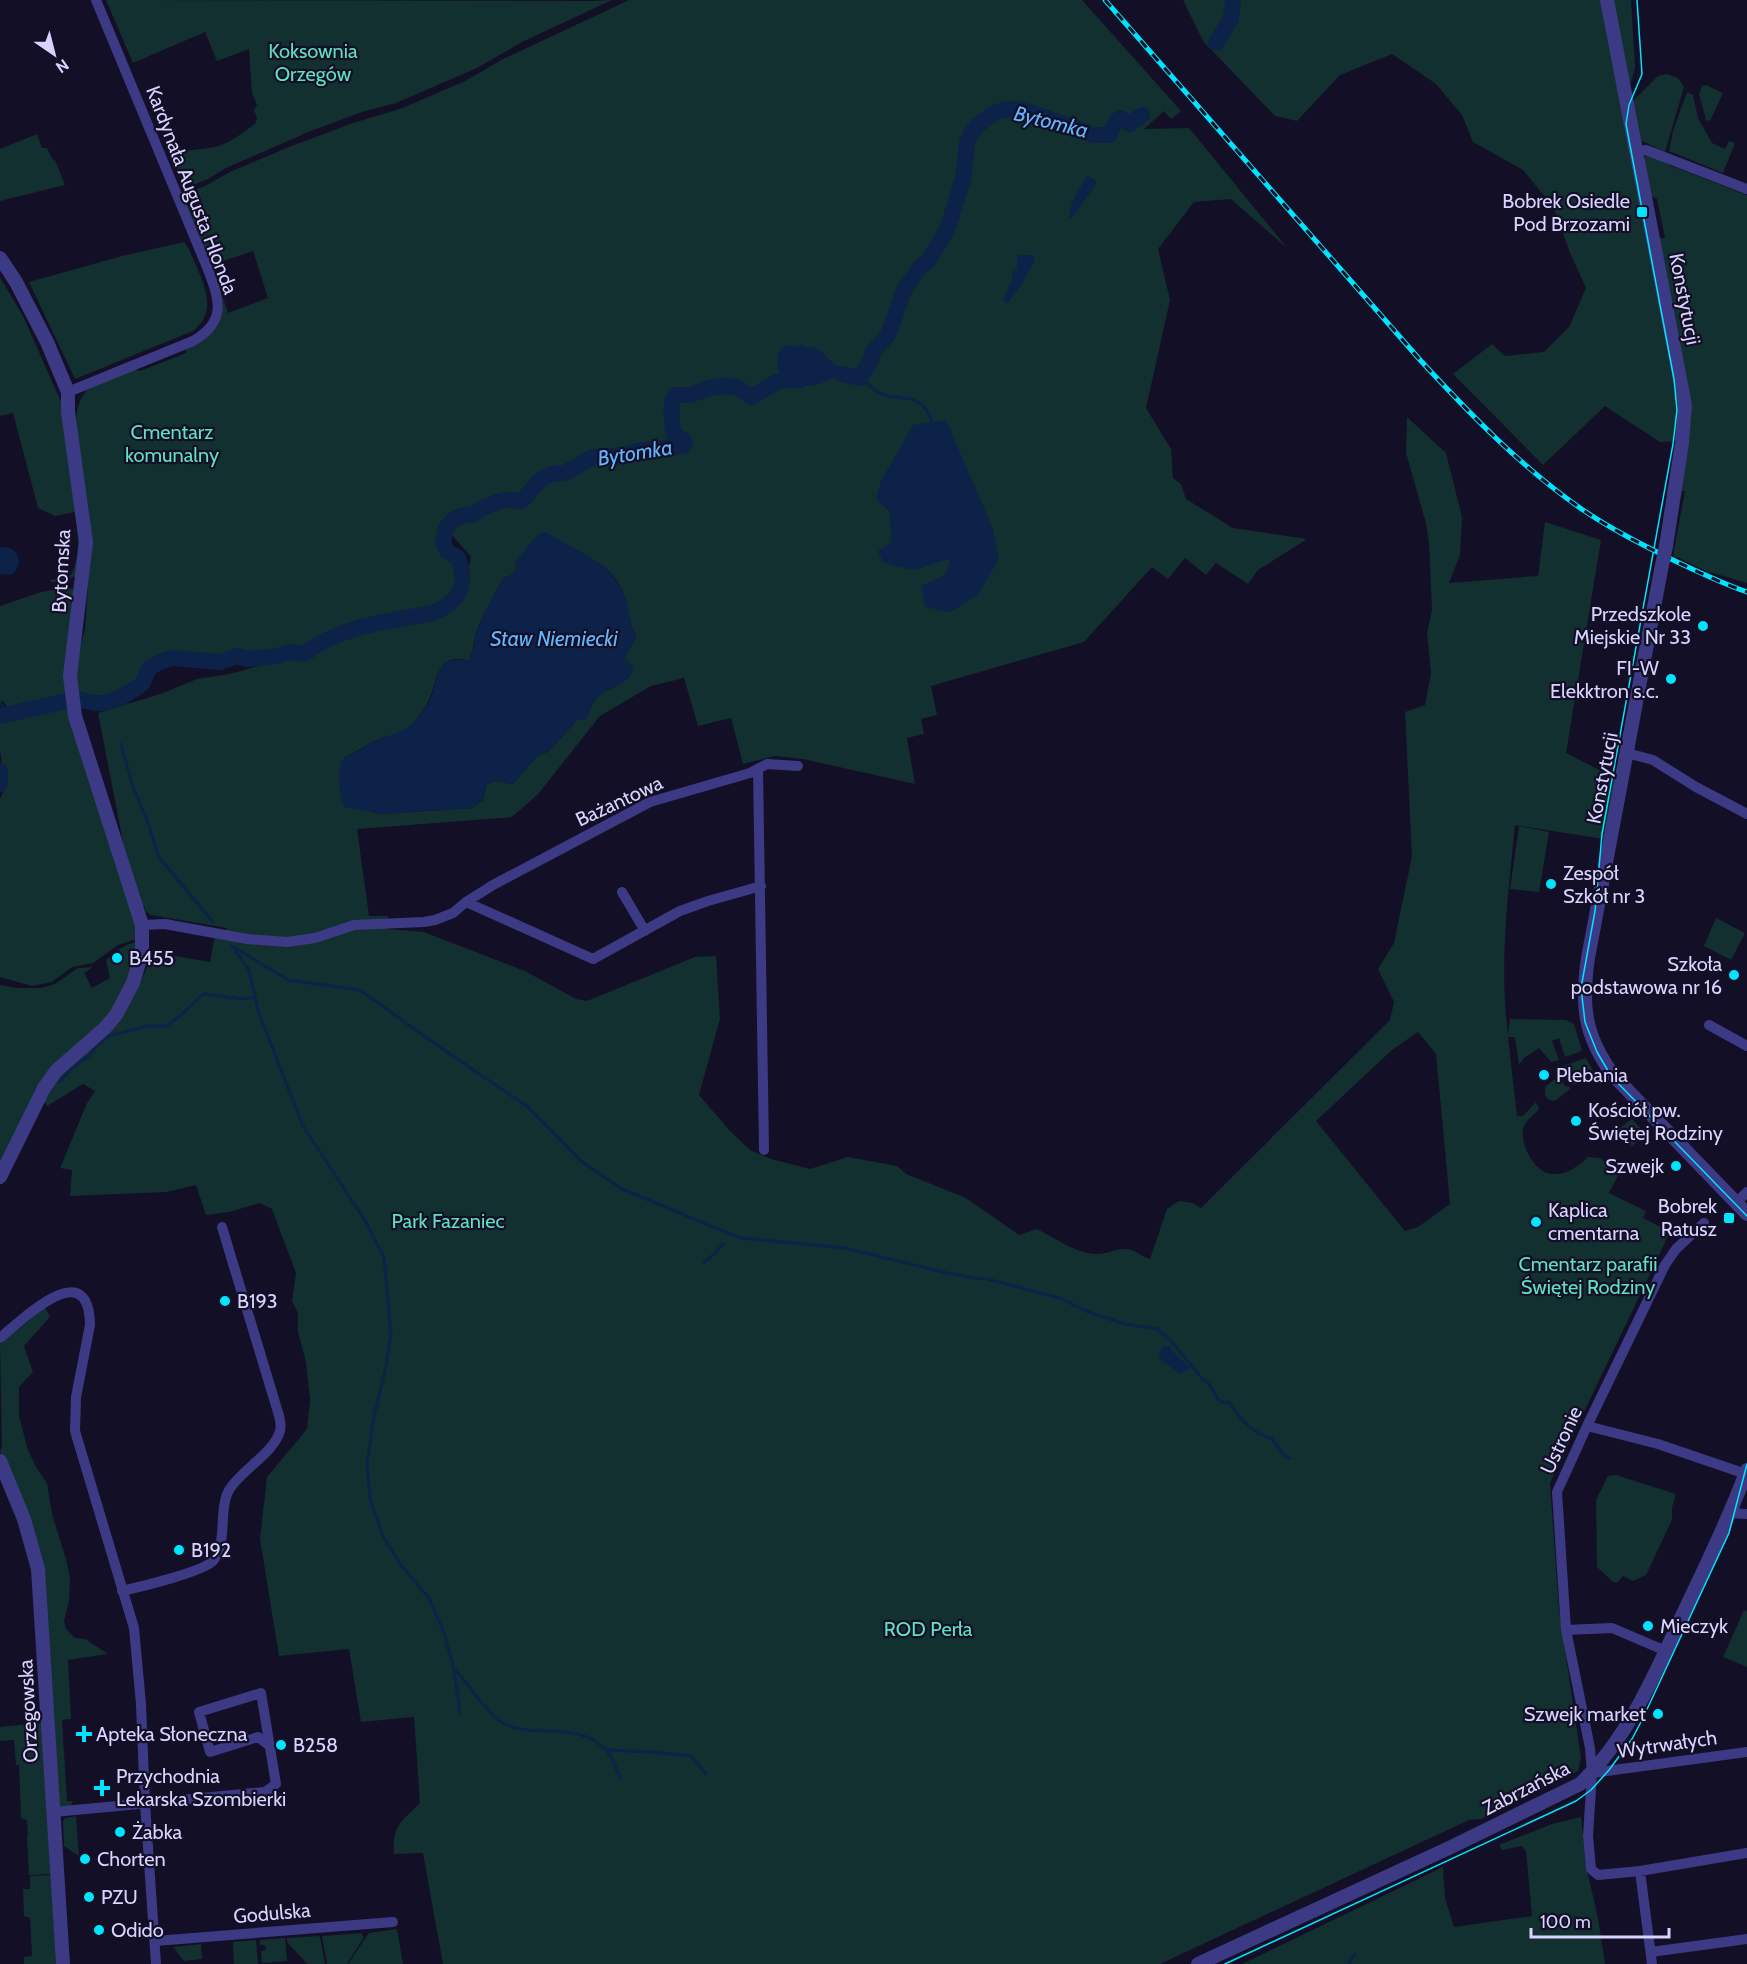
<svg xmlns="http://www.w3.org/2000/svg" width="1747" height="1964" font-family="Cabin,sans-serif">
	<rect width="100%" height="100%" fill="#130f26"/>
	<!-- green -->
	<path fill="#12302f" fill-rule="evenodd" d="M106 0 590 1 612 0 522 42 477 68 396 103 362 112 311 131 226 168 208 179 185 188 171 155C184 150 195 150 209 148 228 146 240 134 255 124L257 118 254 110 257 105 252 93 249 49 217 61 205 32 133 63Z
		M629 0H1082L1181 111 1171 119 1164 111 1144 129 1189 128 1288 249 1231 199 1194 202 1158 249 1170 300 1146 408 1171 449 1173 478 1181 484 1186 499 1233 528 1307 539 1258 570 1248 584 1216 563 1206 575 1185 558 1168 579 1152 567 1084 642 931 686 937 715 921 719 924 734 907 738 915 784 803 759 775 756 743 764 731 718 698 726 684 678 651 686 600 716 538 794 512 817 357 829 369 916H388L387 929 424 932 525 971 576 999 587 1001 695 957 716 956 720 1019 699 1095 729 1130 750 1150 771 1159 810 1169 848 1157 897 1166 906 1174 966 1198 1019 1235 1037 1229C1055 1238 1077 1254 1097 1254 1107 1254 1116 1249 1125 1249 1136 1249 1141 1257 1150 1259L1167 1209 1179 1201 1193 1203 1201 1208 1390 1020 1394 1002 1378 969 1394 943 1412 856 1405 712 1425 705 1431 673 1427 633 1432 610 1429 544 1426 523 1406 453 1407 417 1446 453 1462 517 1460 555 1449 583 1538 576 1545 522 1601 540 1566 753 1619 780 1610 840 1515 825C1508 895 1499 965 1508 1035L1510 1019 1566 1020 1574 1024 1582 1051 1565 1057 1559 1038 1552 1041 1559 1060 1551 1062 1539 1048 1524 1058 1519 1065 1515 1037H1508L1517 1116H1523L1536 1102 1539 1109C1535 1114 1526 1120 1524 1126 1518 1142 1534 1173 1552 1174 1567 1175 1577 1167 1588 1157L1600 1158 1620 1172 1609 1193 1646 1211 1643 1218 1670 1232 1550 1483 1559 1609 1581 1758 1578 1771 1482 1819 1469 1820 1160 1964H443L423 1853 394 1854C392 1826 401 1822 420 1803L414 1717 361 1722 349 1649 279 1656 260 1539 267 1477 307 1429 310 1400 306 1362 298 1332V1313L292 1301 296 1273 272 1209 260 1203 229 1212 206 1215 196 1185 166 1192 70 1196 72 1170 60 1168 87 1103 95 1091 83 1084 47 1106 43 1099 68 1066 115 1026 134 996 154 952 210 962 214 940 217 937 225 939 227 928 151 915 146 912 144 906H141L124 847 98 713 163 693 197 679 230 674 321 648 359 634 422 621 461 603 471 557 442 523C434 538 437 552 454 558L457 572 456 593C439 617 410 611 384 617 358 623 324 637 302 652L291 649 278 653 267 652 247 656 243 653 235 654 216 659 175 654 155 662 144 671 139 683 114 698 95 700 77 696 75 684 80 647 85 629 91 536 89 513 76 428C75 383 98 384 133 369L140 371 186 353V348C213 335 225 328 222 295L228 313 268 298 253 251 211 265 185 203 186 195 189 192 205 186 232 171 289 147 353 123 400 109 465 81 503 59ZM563 544C584 555 608 564 620 586 629 601 628 621 636 637L624 658 633 667 628 678C617 685 603 689 595 700 588 708 591 721 577 720L549 751 537 756 513 784 497 781 487 784 483 800 472 808 383 814 371 812 341 796 340 774 343 759C355 752 367 744 380 739 391 735 401 734 410 726 417 719 425 709 429 700 438 681 436 651 469 661 474 649 474 638 479 625 486 609 495 594 503 578L510 576 517 569 515 562 527 549ZM1418 1032 1436 1054 1450 1204 1418 1227 1405 1231 1316 1121 1392 1050Z
		M1183 0H1602L1680 404 1678 441 1660 442 1605 406 1543 465 1453 374 1492 344 1505 356 1544 352 1569 327 1586 288 1570 253 1554 208 1523 170 1473 142 1462 115 1436 84 1392 54 1340 75 1297 121 1275 116 1203 41Z
		M1613 0H1631L1635 68 1630 85Z
		M1667 74 1678 78 1684 87 1665 152 1640 140 1633 101 1658 76Z
		M1706 85 1723 93 1710 121 1706 120 1699 94 1702 86Z
		M1687 92 1693 95 1698 118 1712 143 1725 149 1729 141 1735 143 1723 173 1669 151 1673 131Z
		M37 134 42 148H47L53 160H55L65 185 0 201V149Z
		M1652 155 1670 162 1669 165 1747 195V583L1706 571 1673 555 1685 491H1680L1691 415 1689 392 1659 238H1665L1657 199 1651 196 1644 160 1646 156Z
		M184 242 189 249C199 275 222 309 193 331L75 379 29 282 126 255Z
		M0 277 24 318 62 404 82 529 76 576 58 582H51L50 580 71 575C81 555 78 533 75 512L55 516 38 508 13 413 0 416Z
		M66 587 73 589 75 592 71 603 69 697 12 708 7 707 3 701 0 703V606L38 593Z
		M68 703 117 858 139 938 118 945 93 963 72 967 52 982 32 986 0 977V799L5 787 0 750V723L9 717 30 714Z
		M1519 826 1549 832 1539 892 1510 889Z
		M1716 918 1745 933 1731 960 1704 946Z
		M140 941 117 1010 56 1069 0 1173V985L17 988H41L55 984 78 968 93 967 84 973 92 988 110 978 106 960 111 956 114 964 123 960 119 949 129 944Z
		M1586 1058 1593 1071 1572 1085 1560 1067Z
		M1559 1076 1565 1086 1570 1087V1089L1555 1101 1549 1100 1545 1095V1087Z
		M1632 1119 1645 1133 1632 1146 1622 1136 1616 1139 1612 1134Z
		M45 1307 50 1317 24 1346 33 1372 19 1387V1416L28 1450 36 1467 47 1483 52 1514 66 1559 70 1578 69 1601 64 1621 66 1629 75 1638 85 1639 108 1654 68 1660 71 1719 62 1720 67 1801H73L70 1807H59L46 1611 13 1479 0 1451 2 1447 0 1344Z
		M1616 1475 1676 1494 1672 1508V1520L1646 1575 1633 1581 1623 1576 1618 1582H1613L1597 1567 1596 1500 1608 1476Z
		M1744 1610 1747 1611V1667L1723 1657Z
		M41 1723 51 1874 29 1875 27 1835H32H28L27 1820 21 1818 19 1765H16L14 1740 0 1741V1727Z
		M76 1816 79 1856 64 1846 63 1822 65 1818Z
		M1581 1817 1586 1866 1598 1918 1605 1964H1242L1443 1867 1445 1898 1454 1927 1532 1916 1526 1851 1522 1846 1502 1850 1499 1845 1552 1824Z
		M51 1875 56 1964H24V1957L32 1956 30 1918 24 1916 23 1889H30V1876Z
		M397 1929 403 1964H348L369 1933Z
		M361 1933 364 1937 347 1964H327L322 1936Z
		M320 1936 325 1964H307L287 1942V1938Z
		M285 1938 287 1961 262 1963 261 1951 266 1950 265 1945H260V1940Z
		M256 1940 258 1964H234L233 1942Z
		M201 1944 202 1959 184 1961 173 1947Z"/>
	<!-- water -->
	<path fill="#0c2248" d="M1087 176 1094 179 1096 184 1075 214 1072 218 1069 217 1072 202Z
		M1033 255 1035 258C1029 275 1017 291 1007 304L1003 300 1013 278 1011 275 1017 268V257L1020 255Z
		M801 344 805 347C819 345 824 356 834 364 843 370 853 372 863 375L865 379C857 383 851 377 842 377 832 377 824 383 815 385 798 389 794 379 778 389L777 378H783L784 375 778 370C776 356 779 341 796 347Z
		M946 420 993 529 999 559 978 595 950 612 925 607 921 586 945 575 950 560C939 560 932 565 921 568 910 571 894 566 883 562L878 551 891 542 890 512 876 499 881 481 913 425Z
		M546 532C572 549 605 560 621 588 630 603 628 621 636 637L624 658 633 667C633 685 603 688 594 701 590 707 590 713 586 719L577 720 549 751 537 756 513 784 497 781 487 784 483 800 472 808 383 814 344 807C339 792 336 774 343 759 356 753 367 744 380 739 398 732 406 732 419 716 423 711 427 705 430 700 439 679 435 653 469 661 474 651 474 641 478 629 484 612 494 594 503 578L510 576 517 569 515 562 538 534Z
		M4 547C14 548 19 553 19 563L14 573 9 575 0 574V548Z
		M1164 1345 1172 1347V1351L1189 1367 1188 1370 1180 1374 1159 1358 1160 1351Z"/>
	<g fill="none" stroke-linecap="round" stroke-linejoin="round">
		<!-- stream -->
		<path stroke="#0c2248" stroke-width="3" d="M862 379C868 383 875 391 881 394 903 402 921 390 932 422
			M0 703 7 713
			M121 744 132 784 150 828 158 856 213 922
			M232 946 288 980 360 990 444 1050 528 1107 581 1161 622 1189 740 1238 845 1248 951 1274 983 1279
			M235 950 249 970 258 1011 303 1126 364 1219 384 1257 391 1334 386 1366 374 1416 367 1464 370 1500 384 1538 400 1564 429 1598 444 1633 454 1669 460 1713
			M59 1082 72 1068 90 1055 98 1044 109 1036 147 1026H166L180 1016 203 994 242 999 255 997
			M704 1262 713 1255 723 1244
			M987 1279 1060 1298 1088 1312 1125 1324 1157 1329 1170 1340 1200 1376 1210 1385 1217 1398 1222 1402 1230 1403C1239 1418 1254 1435 1271 1438L1283 1454 1290 1459
			M456 1670 481 1702
			M483 1704C489 1710 494 1717 500 1721 529 1741 578 1719 606 1750 612 1756 616 1770 621 1778
			M607 1750 652 1752 691 1756 706 1774
			M1348 1964 1355 1954"/>
		<!-- river -->
		<path stroke="#0c2248" stroke-width="16" d="M1216 43 1231 19 1233 0
			M842 374 860 378 871 360 872 353 888 335 904 290 920 267 928 261 947 230 963 179 967 144 971 133 978 125 994 113 1003 110 1017 109 1033 113 1094 135H1109L1116 121 1121 118 1130 124 1142 115
			M76 699 95 703H105L122 697 142 684 149 669 157 663 172 658 220 662 237 656 247 659 277 656 289 652 304 654C340 626 389 621 433 613 459 602 469 586 458 558L447 551 443 542 446 528 454 519 461 516 474 514 485 507 503 500 522 501 541 479 552 474 565 473 593 457 626 455 638 451 683 446 685 443 684 440 674 434C672 425 669 402 675 395H690L709 388 724 386 737 387 751 397C774 386 770 379 800 380
			M0 716 66 701
			M0 771V784"/>
		<!-- minor -->
		<path stroke="#3d3a85" stroke-width="10" d="M1637 151 1646 150 1747 189
			M68 392 193 341C226 322 220 302 209 272L96 0
			M1627 753 1653 760 1696 787 1747 814
			M758 769 764 1150
			M622 892 645 931
			M466 902 593 959 680 911 708 901 761 886
			M142 925 165 924 247 939 287 942 315 938 354 925 424 922 435 920 453 913 466 902 493 885 650 802 750 773 767 764 798 766
			M1709 1025 1747 1046
			M1736 1203 1747 1192
			M1704 1223 1676 1249 1665 1265 1587 1426 1557 1492 1566 1630 1590 1748 1592 1773 1588 1836 1591 1869 1598 1875 1640 1871 1747 1853
			M0 1338C22 1320 89 1253 90 1325L76 1397 75 1431 134 1628 141 1704 145 1804 156 1964
			M1587 1426 1658 1444 1746 1474
			M1731 1513 1747 1514
			M122 1591C140 1587 202 1572 213 1561 228 1544 218 1510 229 1490 241 1470 274 1453 280 1431 282 1423 279 1416 277 1409L222 1227
			M1566 1630 1612 1628 1666 1651
			M1592 1773 1747 1752
			M54 1812 265 1792 276 1784 261 1693 199 1712 210 1752 258 1737 270 1746
			M1640 1871 1652 1964
			M155 1941 393 1922
			M1651 1952 1747 1939"/>
		<!-- tertiary -->
		<path stroke="#3d3a85" stroke-width="14" d="M1607 0 1685 405 1682 443 1666 546
			M0 258 16 282 47 342 68 392V412L86 542 70 676 75 716 142 925V953L133 983 116 1015 105 1028 56 1071 44 1088 0 1177
			M1661 570 1588 958C1581 1005 1584 1035 1613 1075L1747 1214
			M0 1461 24 1519 38 1569 63 1964
			M1198 1964 1449 1848 1580 1784C1628 1738 1654 1676 1682 1616 1705 1568 1728 1520 1747 1470"/>
		<!-- tram -->
		<path stroke="#00e5ff" stroke-width="1.5" d="M1637 0 1642 74 1629 105 1626 124 1674 379 1677 410 1673 444 1602 834 1595 911 1581 988 1585 1022 1597 1052 1611 1076 1747 1216
			M1225 1964 1576 1801 1591 1790 1609 1770 1632 1739 1642 1720 1729 1533 1747 1464"/>
		<!-- rail casing -->
		<g stroke="#00e5ff" stroke-width="5">
			<path id="rail" d="M1105 0 1421 361C1471 415 1522 468 1583 510 1611 529 1641 544 1671 559 1696 571 1721 583 1747 592"/>
		</g>
		<!-- rail -->
		<use href="#rail" stroke="#130f26" stroke-width="3" stroke-dasharray="9" stroke-linecap="butt"/>
		<!-- tertiary-bridge -->
		<path stroke="#3d3a85" stroke-width="14" d="M1661 570 1666 546"/>
	</g>
	<!-- markers -->
	<g fill="#00e5ff" stroke="#130f26" stroke-width="2">
		<rect x="1636" y="206" width="12" height="12" rx="3"/>
		<circle cx="1703" cy="626" r="6"/>
		<circle cx="1671" cy="679" r="6"/>
		<circle cx="1551" cy="884" r="6"/>
		<circle cx="117" cy="958" r="6"/>
		<circle cx="1734" cy="975" r="6"/>
		<circle cx="1544" cy="1075" r="6"/>
		<circle cx="1576" cy="1121" r="6"/>
		<circle cx="1676" cy="1166" r="6"/>
		<rect x="1723" y="1212" width="12" height="12" rx="3"/>
		<circle cx="1536" cy="1222" r="6"/>
		<circle cx="225" cy="1301" r="6"/>
		<circle cx="179" cy="1550" r="6"/>
		<circle cx="1648" cy="1626" r="6"/>
		<circle cx="1658" cy="1714" r="6"/>
		<path d="M81 1725h6v6h6v6h-6v6h-6v-6h-6v-6h6z"/>
		<circle cx="281" cy="1745" r="6"/>
		<path d="M99 1779h6v6h6v6h-6v6h-6v-6h-6v-6h6z"/>
		<circle cx="120" cy="1832" r="6"/>
		<circle cx="85" cy="1859" r="6"/>
		<circle cx="89" cy="1897" r="6"/>
		<circle cx="99" cy="1930" r="6"/>
	</g>
	<g text-anchor="middle" stroke-width="4.5" stroke-linejoin="round" paint-order="stroke">
		<!-- park labels -->
		<g font-size="20" fill="#5fe0c0" stroke="#130f26">
			<text x="313" y="58">Koksownia<tspan x="313" dy="23">Orzegów</tspan></text>
			<text x="172" y="439">Cmentarz<tspan x="172" dy="23">komunalny</tspan></text>
			<text x="448" y="1228">Park Fazaniec</text>
			<text x="1588" y="1271">Cmentarz parafii<tspan x="1588" dy="23">Świętej Rodziny</tspan></text>
			<text x="928" y="1636">ROD Perła</text>
		</g>
		<!-- street labels -->
		<g font-size="20" fill="#d9d4ff" stroke="#130f26">
			<text transform="translate(192 190) rotate(69)" y="7">Kardynała Augusta Hlonda</text>
			<text transform="translate(1685 299) rotate(79)" y="7">Konstytucji</text>
			<text transform="translate(61 571) rotate(-87)" y="7">Bytomska</text>
			<text transform="translate(1602 778) rotate(-79)" y="7">Konstytucji</text>
			<text transform="translate(619 801) rotate(-25)" y="7">Bażantowa</text>
			<text transform="translate(1561 1440) rotate(-65)" y="7">Ustronie</text>
			<text transform="translate(28 1711) rotate(-93)" y="7">Orzegowska</text>
			<text transform="translate(1667 1744) rotate(-8)" y="7">Wytrwałych</text>
			<text transform="translate(1526 1788) rotate(-27)" y="7">Zabrzańska</text>
			<text transform="translate(272 1913) rotate(-5)" y="7">Godulska</text>
		</g>
		<!-- poi labels -->
		<g font-size="20" fill="#d9d4ff" stroke="#130f26" text-anchor="start">
			<text x="1630" y="208" text-anchor="end">Bobrek Osiedle<tspan x="1630" dy="23">Pod Brzozami</tspan></text>
			<text x="1691" y="621" text-anchor="end">Przedszkole<tspan x="1691" dy="23">Miejskie Nr 33</tspan></text>
			<text x="1659" y="675" text-anchor="end">FI-W<tspan x="1659" dy="23">Elekktron s.c.</tspan></text>
			<text x="1563" y="880">Zespół<tspan x="1563" dy="23">Szkół nr 3</tspan></text>
			<text x="129" y="965">B455</text>
			<text x="1722" y="971" text-anchor="end">Szkoła<tspan x="1722" dy="23">podstawowa nr 16</tspan></text>
			<text x="1556" y="1082">Plebania</text>
			<text x="1588" y="1117">Kościół pw.<tspan x="1588" dy="23">Świętej Rodziny</tspan></text>
			<text x="1664" y="1173" text-anchor="end">Szwejk</text>
			<text x="1717" y="1213" text-anchor="end">Bobrek<tspan x="1717" dy="23">Ratusz</tspan></text>
			<text x="1548" y="1217">Kaplica<tspan x="1548" dy="23">cmentarna</tspan></text>
			<text x="237" y="1308">B193</text>
			<text x="191" y="1557">B192</text>
			<text x="1660" y="1633">Mieczyk</text>
			<text x="1646" y="1721" text-anchor="end">Szwejk market</text>
			<text x="96" y="1741">Apteka Słoneczna</text>
			<text x="293" y="1752">B258</text>
			<text x="116" y="1783">Przychodnia<tspan x="116" dy="23">Lekarska Szombierki</tspan></text>
			<text x="132" y="1839">Żabka</text>
			<text x="97" y="1866">Chorten</text>
			<text x="101" y="1904">PZU</text>
			<text x="111" y="1937">Odido</text>
		</g>
		<!-- water labels -->
		<g font-size="21" font-style="italic" fill="#62b6ff" stroke="#130f26">
			<text transform="translate(1051 122) rotate(14)" y="7">Bytomka</text>
			<text transform="translate(635 453) rotate(-9)" y="7">Bytomka</text>
			<text x="554" y="646">Staw Niemiecki</text>
		</g>
	</g>
	<!-- north arrow -->
	<g transform="translate(54 54) rotate(145)" stroke="#130f26" stroke-width="4.5" paint-order="stroke">
	<path d="M0-4.5L10 22L0 15L-10 22Z" fill="#d9d4ff"/>
	<text y="-9" font-size="16" font-weight="bold" text-anchor="middle" fill="#d9d4ff">N</text>
	</g>
	<!-- scale -->
	<path d="M1531 1928v9h138v-9" fill="none" stroke="#d9d4ff" stroke-width="3"/>
	<text x="1540" y="1928" font-size="18" fill="#d9d4ff" stroke="#130f26" stroke-width="4.5" paint-order="stroke">100 m</text>
</svg>
